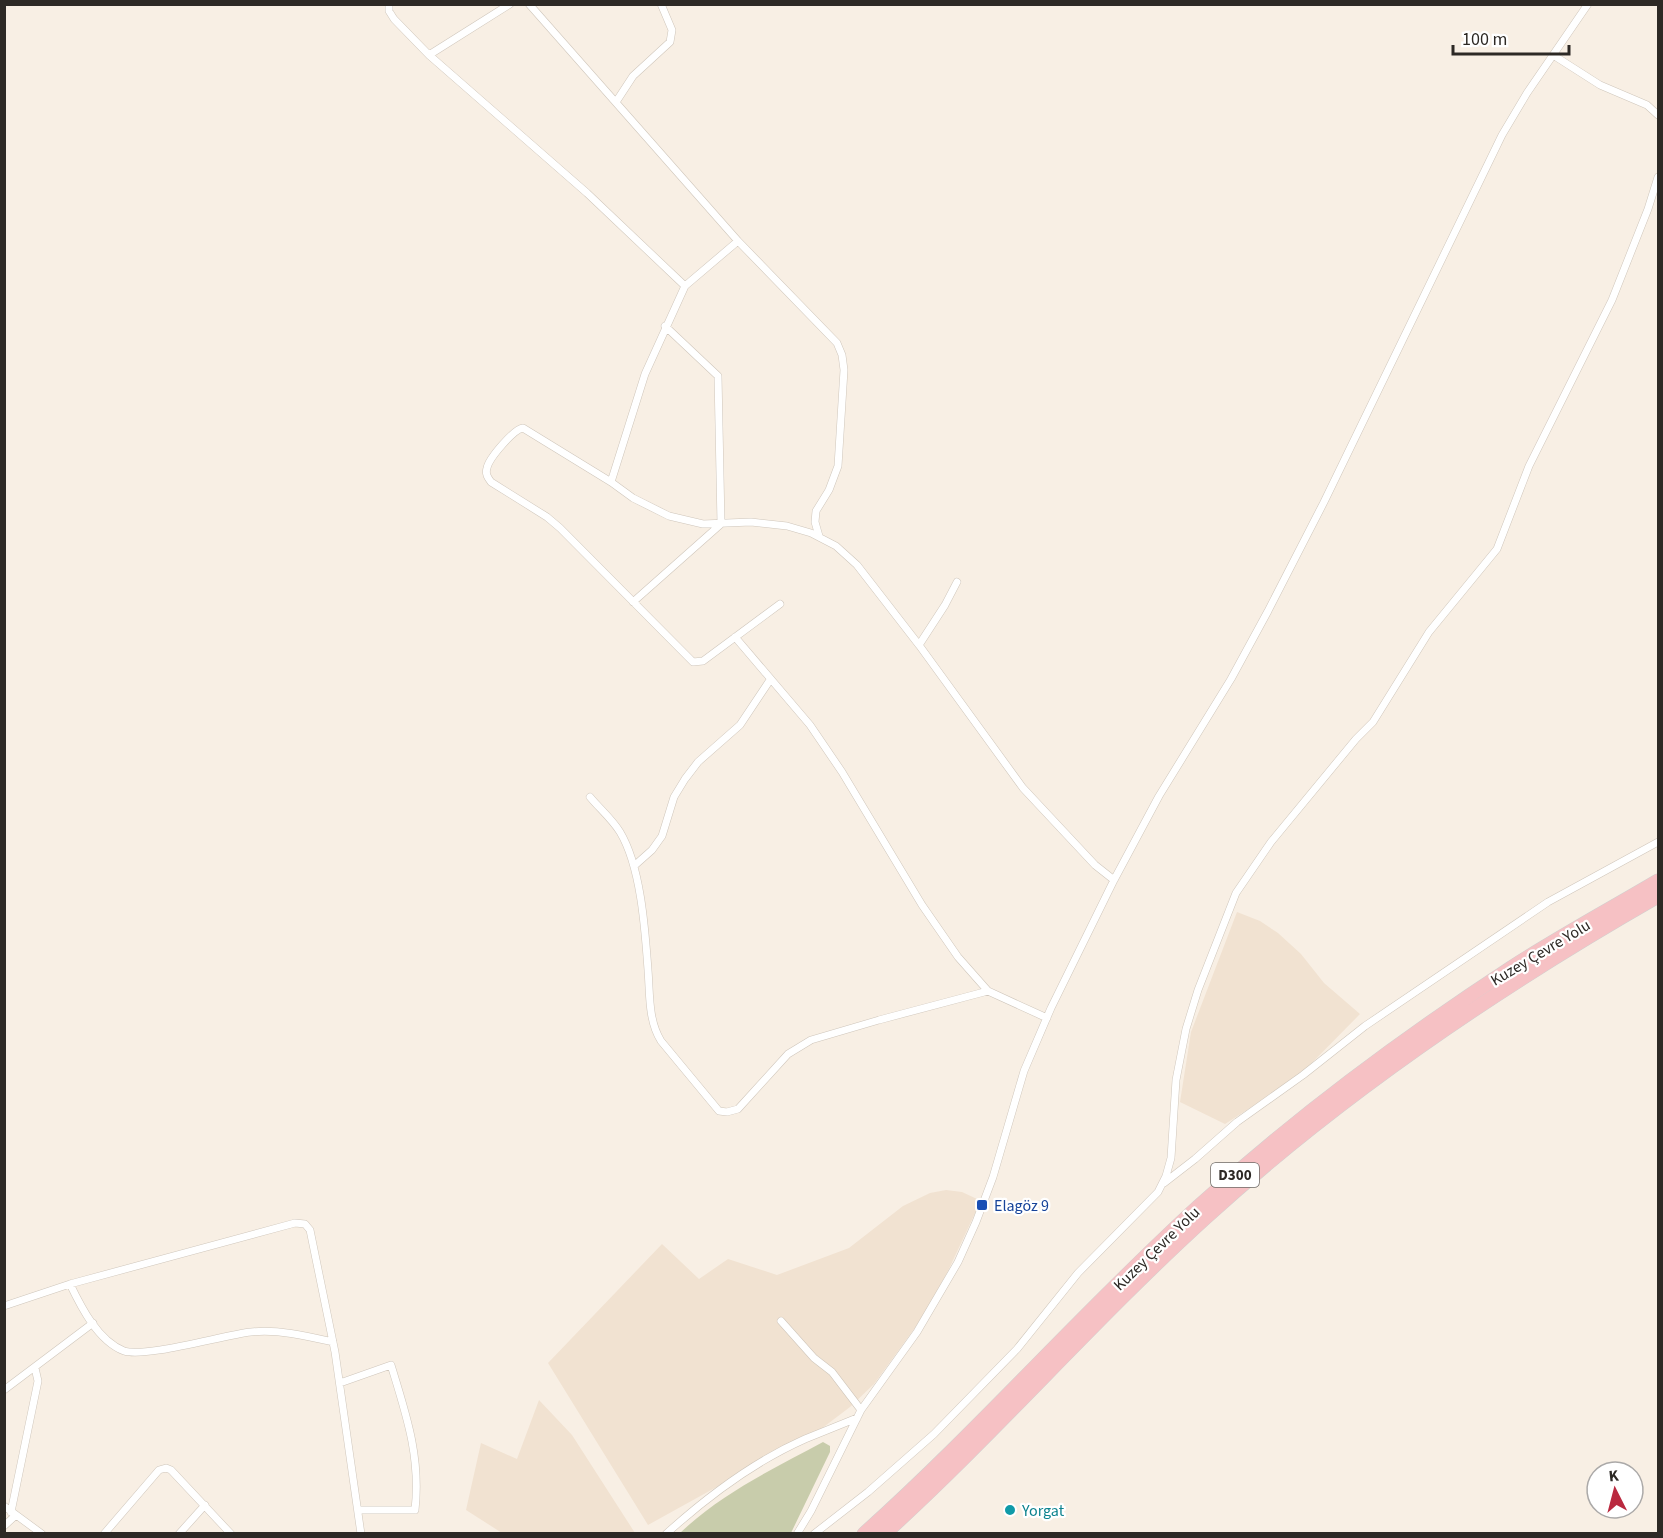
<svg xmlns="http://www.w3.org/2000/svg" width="1663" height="1538" font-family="'Source Sans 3',sans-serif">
	<rect width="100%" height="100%" fill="#f8efe4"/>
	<!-- built -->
	<path fill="#f1e2d1" d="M1237 912 1260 921 1278 933 1301 954 1324 983 1360 1014 1298 1077 1225 1124 1180 1102 1191 1032Z
		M946 1190 962 1192 977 1199 976 1211 948 1271 922 1318 874 1384 850 1407 821 1429 648 1525 548 1363 662 1244 699 1279 728 1259 777 1275 849 1248 903 1206 930 1193Z
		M539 1400 572 1435 635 1533H502L466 1510 481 1443 517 1459Z"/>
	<!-- green -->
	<path fill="#c8ccab" d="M823 1442 830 1446V1452L791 1533H680C722 1493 773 1469 823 1442Z"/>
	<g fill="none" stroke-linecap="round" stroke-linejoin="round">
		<!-- street casing -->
		<g stroke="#cfc6bb" stroke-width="8">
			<path id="street" d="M389 4V11L394 19 429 55 587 193 685 286 645 374 611 482
				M529 4 738 241 837 343 842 355 844 370 838 466 829 490 816 511 815 522 819 536
				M429 55 510 4
				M1553 55 1600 85 1647 105 1658 115
				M616 102 633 76 670 42 672 30 661 4
				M685 286 738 241
				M633 602 721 524 718 376 665 326
				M780 604 703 661 693 662 560 528 547 517 491 482C488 478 485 474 487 468 489 458 514 429 523 428L611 482 633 498 669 516 703 524 751 522 787 526 811 533 836 546 857 565 919 645 1023 788 1095 865 1114 880
				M735 637 810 725 842 772 922 905 958 957 988 991 1047 1018
				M919 645 945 605 957 582
				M590 797C599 808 612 819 620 832 641 867 645 929 648 970 650 994 648 1020 661 1041L719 1111 727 1112 738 1109 788 1054 811 1040 879 1020 988 991
				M634 866 652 850 662 836 674 797 685 779 698 762 740 725 770 680
				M1164 1183 1195 1159 1237 1122 1303 1075 1365 1026 1548 902 1658 842
				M70 1284C81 1307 98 1341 124 1351 145 1358 224 1335 251 1332 278 1329 307 1336 333 1342
				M4 1306 70 1284 295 1223 305 1224 310 1230 335 1352 361 1534
				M781 1321 814 1358 832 1372 861 1410
				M340 1383 391 1365C406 1414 421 1457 415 1510H358
				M4 1390 93 1323
				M4 1506 42 1534
				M11 1512 38 1381 35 1368
				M4 1526 16 1515
				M104 1534 159 1470 166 1468 171 1470 231 1534
				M179 1534 205 1505
				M666 1534C708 1496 753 1462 805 1439 822 1432 840 1425 857 1418
				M797 1534 811 1511 861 1410 917 1332 958 1262 976 1222 993 1177 1024 1071 1051 1008 1114 880 1159 796 1231 679 1268 611 1324 502 1502 135 1527 93 1588 4
				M814 1534 868 1492 934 1434 1017 1349 1078 1273 1158 1192 1166 1176 1171 1158 1176 1080 1186 1029 1198 990 1236 893 1271 842 1356 739 1373 722 1429 632 1497 549 1529 466 1612 300 1648 209 1658 177"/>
		</g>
		<!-- highway casing -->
		<g stroke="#d1d0cf" stroke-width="15">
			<path id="highway" d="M864 1534C980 1430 1083 1312 1198 1207 1295 1119 1401 1040 1511 968 1559 937 1609 910 1658 881
				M884 1534C995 1433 1094 1319 1205 1218 1343 1092 1497 988 1658 896"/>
		</g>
		<!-- street -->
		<use href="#street" stroke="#fff" stroke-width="7"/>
		<!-- highway -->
		<use href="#highway" stroke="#f6c1c4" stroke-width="14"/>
	</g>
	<!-- markers -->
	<rect fill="#1a4fb4" stroke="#fff" stroke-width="2" x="976" y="1199" width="12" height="12" rx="3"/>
	<circle fill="#0f9aa8" stroke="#fff" stroke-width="2" cx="1010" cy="1510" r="6"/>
	<g text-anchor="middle" stroke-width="4.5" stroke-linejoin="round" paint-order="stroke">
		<!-- shield labels -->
		<rect fill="#fff" stroke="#6c6966" stroke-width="1.5" x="1211" y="1163" width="48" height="24" rx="4.5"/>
		<g font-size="15" font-weight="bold" fill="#2d2925">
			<text x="1235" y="1180">D300</text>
		</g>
		<!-- street labels -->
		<g font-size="16" fill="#2d2925" stroke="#fff">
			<text transform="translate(1540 952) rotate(-31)" y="6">Kuzey Çevre Yolu</text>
			<text transform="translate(1156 1248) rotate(-44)" y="6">Kuzey Çevre Yolu</text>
		</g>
		<!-- transit labels -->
		<g font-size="16" fill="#164399" stroke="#fff" text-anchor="start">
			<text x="994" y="1211">Elagöz 9</text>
		</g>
		<!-- culture labels -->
		<g font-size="16" fill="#0d838f" stroke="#fff" text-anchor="start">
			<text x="1022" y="1516">Yorgat</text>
		</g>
	</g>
	<!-- border -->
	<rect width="1663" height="1538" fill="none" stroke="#2d2925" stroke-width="12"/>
	<!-- north arrow -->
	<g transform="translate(1615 1490) rotate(354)"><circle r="28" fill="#ffffff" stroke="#aba9a8" stroke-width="1.5"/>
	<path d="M0-4.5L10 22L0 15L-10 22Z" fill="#ba293f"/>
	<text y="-9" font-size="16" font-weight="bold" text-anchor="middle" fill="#2d2925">K</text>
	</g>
	<!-- scale -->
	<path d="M1453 45v9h116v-9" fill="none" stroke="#2d2925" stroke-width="3"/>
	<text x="1462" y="45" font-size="18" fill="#2d2925" stroke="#ffffff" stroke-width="4.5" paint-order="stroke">100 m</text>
</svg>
